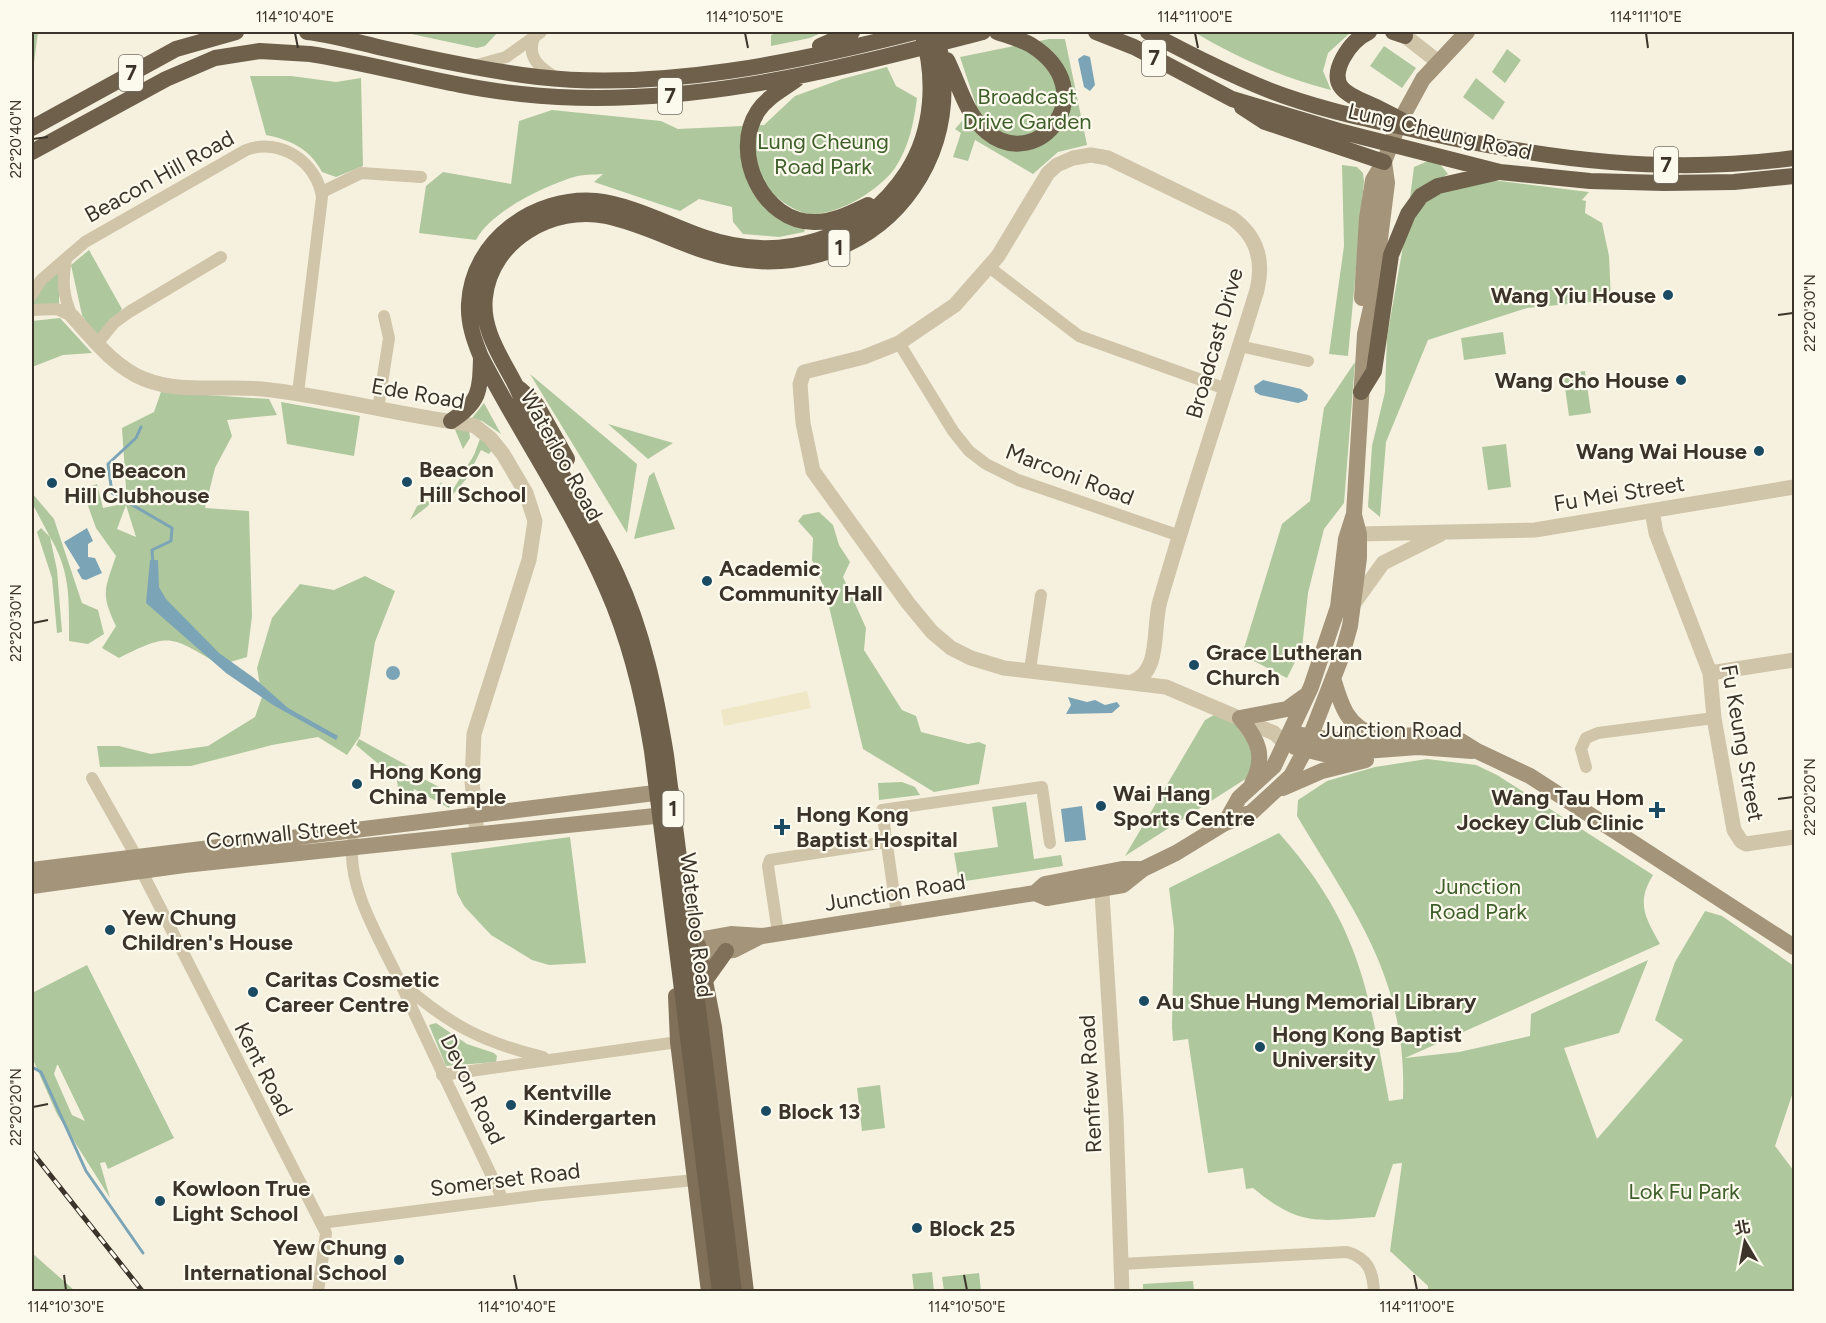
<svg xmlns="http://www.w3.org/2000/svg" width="1826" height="1323" font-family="Figtree,'Noto Sans TC',sans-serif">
	<rect width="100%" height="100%" fill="#f6f1df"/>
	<!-- green -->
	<path fill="#aec79d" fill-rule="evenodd" d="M32 32H38L32 78Z
		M402 32H498L485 46 477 48Z
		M778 32H823L810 38 771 46V35Z
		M1194 32H1351L1328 53 1323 71 1331 90C1282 77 1237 58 1194 32Z
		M1049 39H1065L1087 145 1058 152 1033 174 975 140 968 161 953 157 961 133 955 129 976 105 960 57Z
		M1384 46 1416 68 1402 88 1370 66Z
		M1507 49 1521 60 1505 83 1492 72Z
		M887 67 896 86 917 98C914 122 909 147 895 168 880 190 832 220 804 213 784 207 768 189 752 176 766 212 767 218 805 229L804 232 779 237 743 234 733 222 732 207 699 199 680 211 594 182 603 174C594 175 583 174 574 177 544 186 490 212 476 240L419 233 426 186 443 172 511 184 519 121 552 110 661 121 678 129 764 125 795 96 842 79Z
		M250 76H291L336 82 361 78 363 166 336 177 322 172C310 149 291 140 266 135Z
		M1476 78 1505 102 1493 120 1463 97Z
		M1435 158 1448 174 1410 198 1414 167Z
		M1342 165 1357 167 1363 173 1364 181 1348 356 1329 354 1344 246Z
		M1500 181 1589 192 1582 200 1586 201 1585 213 1602 223 1609 256 1611 300 1527 308 1428 340 1386 442 1380 517 1368 507 1372 446 1385 392 1387 337 1408 218 1430 197 1473 182Z
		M89 250 122 309 97 339 82 315 71 265Z
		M59 271V305L32 306 40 287Z
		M60 318 92 353 63 355 32 367V321Z
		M1503 332 1506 354 1464 360 1461 338Z
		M1355 362 1344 503 1324 529 1308 593 1302 648 1287 678 1242 655 1282 524 1310 501 1324 408Z
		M1585 371 1591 413 1569 416 1563 374Z
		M530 374 637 464 627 533Z
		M161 392 269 399 277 415 227 420 232 436 215 468 205 508 249 511 252 616 247 657 220 665C171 637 172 631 119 658L102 648 116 626C100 593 105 589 116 556L96 528 82 489 97 484 103 508 127 503 122 428 154 412ZM126 505 136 537 117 529Z
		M281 402 360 416 354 456 287 444Z
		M484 403 501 434 482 421 472 418Z
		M608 424 673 443 648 459Z
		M454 427 469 430 470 438 463 449Z
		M481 436 493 448 489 454 481 450 467 478 443 506 474 455Z
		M1506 444 1511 487 1488 490 1482 447Z
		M654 472 675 529 634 539 649 476Z
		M442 482 428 506 410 520 417 506 430 500 433 488Z
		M32 493 54 519 82 603 98 610 104 634 88 644 69 641C69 601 71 572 50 537L57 570 62 632 57 633 52 578 37 532 41 528 50 537 32 503Z
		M819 512 833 525 839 545 850 562 843 577 866 628 864 650 902 710 916 716 921 732 968 744 979 742 986 745 979 784 934 792 863 749 825 590 812 560 813 538 798 521 803 515Z
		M365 576 395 591 375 642 360 736 347 755 318 737 272 745 191 766 100 767 97 746H119L151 754 208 746 255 717 262 697 257 668 272 618 300 584 334 590Z
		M1214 715 1232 719 1256 754 1247 778 1125 856 1205 720Z
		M359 739 419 772 418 776 443 789 454 798 449 808 414 789 413 793 399 795 396 774 381 766 356 745Z
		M1427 759 1476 765 1497 775 1653 875C1636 903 1645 917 1660 944L1405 1058 1459 1052 1530 1036 1531 1014 1648 960 1619 1033 1564 1048 1597 1139 1683 1040 1655 1020 1675 962 1705 911 1722 916 1794 966V1089L1775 1146 1794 1171V1291H1428V1286L1390 1251 1402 1163 1393 1164 1375 1217C1317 1221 1300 1227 1253 1188L1246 1189 1243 1168 1208 1173 1188 1039 1173 1041 1172 1027 1174 929 1169 888 1279 833C1359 923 1368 988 1389 1101L1403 1099C1407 978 1356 915 1297 816L1298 800 1327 781 1375 767Z
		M902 782 915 787 920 795 879 800 878 783Z
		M1026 802 1034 859 1061 855 1063 866 959 882 954 853 998 847 992 807Z
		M570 837 586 963 549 965 532 960 491 935 464 906 457 893 451 853Z
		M87 965 174 1138 108 1169 105 1162 100 1163 110 1198 57 1114 34 1062 32 1063V993ZM57 1065H58L85 1121 72 1115 54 1074Z
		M436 1023 467 1044 494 1053 497 1056 496 1062 446 1066 429 1025Z
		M880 1085 885 1128 862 1131 857 1088Z
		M32 1253 75 1291H32Z
		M932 1272 934 1291H914L912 1274Z
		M979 1273 981 1291H944L942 1277Z
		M1193 1281 1194 1291H1143V1284Z"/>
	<!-- plaza -->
	<path fill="#efe7c5" d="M807 691 811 708 724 726 721 710Z"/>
	<!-- water -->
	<path fill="#7ba4b6" d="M1084 55 1090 57 1095 85 1090 91 1084 87 1078 59Z
		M1263 380 1301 389 1308 395 1307 400 1298 403 1260 395 1255 392 1254 386Z
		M87 528 93 541 88 544V557L95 558 102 573 86 580 82 579 77 570 80 568 64 542Z
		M150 560H158L159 587 166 599 219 653 254 678 288 708 338 736 336 740 273 705 226 673 146 603Z
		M386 673a7 7 0 1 1 14 0a7 7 0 1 1-14 0Z
		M1068 697 1087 702 1095 700 1105 705 1117 702 1120 706 1112 713 1066 714 1071 705Z
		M1082 806 1086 840 1065 842 1061 809Z"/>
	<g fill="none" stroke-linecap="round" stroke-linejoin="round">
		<!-- stream -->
		<path stroke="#7ba4b6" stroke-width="3" d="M141 427 136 438 108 464 112 493 172 528 171 541 152 550 153 564
			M32 1067 41 1072 86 1171 143 1253"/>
		<!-- minor -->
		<path stroke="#d0c5a9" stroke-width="12" d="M534 38C526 57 540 68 555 77
			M477 65 506 57 541 32
			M322 192 361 173 421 177
			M66 259C62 281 63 296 72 316
			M989 267 1079 336 1226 389
			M32 295 41 280 85 242 246 150C280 137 317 162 322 197L298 393
			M32 310 57 309 72 316
			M899 343 953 431 969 451 986 464 1018 480 1180 536
			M97 344 114 323 129 312 221 257
			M1239 346 1308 361
			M378 409 389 338 384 316
			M1030 670 1041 595
			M1586 767 1581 749 1586 738 1598 733 1714 718
			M92 778 136 856
			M353 841C345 885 382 943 400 982 433 1055 469 1127 503 1200
			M141 870 326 1233 318 1292
			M897 915 882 810 1042 787 1050 843
			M778 933 768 866 770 860 886 842
			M404 985C449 1025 485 1043 543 1057
			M442 1075 678 1042
			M321 1223 541 1195 695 1180
			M1121 1264 1347 1252C1368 1258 1373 1271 1374 1292"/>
		<!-- tertiary -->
		<path stroke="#d0c5a9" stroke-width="15" d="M1405 36 1437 61
			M72 316C93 339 114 367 144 379 181 394 223 385 262 389 329 396 394 414 461 423L475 426 490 438 503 454 526 493 535 521 529 560 474 734 472 781 477 835
			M1652 511 1656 533 1710 673 1714 718 1734 830 1741 841 1746 844 1794 837
			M1349 538 1359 534 1535 530 1794 487
			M1355 602 1383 563 1441 534
			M1710 673 1794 660
			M1132 682C1162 671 1152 628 1160 601 1190 497 1225 394 1257 290 1264 261 1257 236 1232 218L1108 158 1091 155 1073 158 1057 165 1048 173 998 256 955 305 899 343 864 357 804 372 800 384 803 423 813 471 908 603 932 632 951 648 971 658 1004 668 1166 687 1274 733 1286 744
			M1101 878 1116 1116 1122 1292"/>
		<!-- secondary -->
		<path stroke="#a4947a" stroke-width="16" d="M1362 298 1367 218 1373 180 1384 162 1399 123 1423 79 1467 32
			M1333 678C1341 705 1347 727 1376 736
			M1240 718 1287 709 1305 696
			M1240 718C1259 740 1266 757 1252 784
			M1301 735 1333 740 1418 735 1461 741 1477 751 1530 776 1794 947
			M1295 747 1324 754 1418 747 1472 751
			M1283 788 1322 771 1366 760
			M1225 823 1239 798 1274 766 1311 687 1338 607 1346 539 1354 514 1365 334 1372 303 1387 183 1384 162
			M32 870 671 791
			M32 886 184 865 674 814
			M1035 893 1047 898 1123 885 1143 869 1176 853 1225 823 1252 812 1291 776 1305 750 1341 658 1350 626 1359 558V534L1354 515
			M681 943 731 934 762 936 1035 893 1045 884 1122 869H1143
			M685 955 734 950 761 936"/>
		<!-- primary -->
		<path stroke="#807059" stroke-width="16" d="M698 945 714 1027 746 1292
			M706 979 726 951
			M676 996 678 1042 709 1292"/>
		<!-- trunk -->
		<path stroke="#6f604c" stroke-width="16" d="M307 32C334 35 360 43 387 49 436 60 488 71 538 77 661 91 797 62 915 32
			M1096 32 1134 47 1232 99 1339 131 1500 172 1590 181 1664 183 1734 182 1794 176
			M1148 32C1188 53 1228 74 1271 91 1320 110 1373 120 1424 132 1549 160 1667 175 1794 158
			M1369 32C1358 37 1349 47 1343 58 1326 90 1352 96 1374 106 1384 111 1394 116 1403 121
			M1393 32 1405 36
			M820 46 852 32
			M947 60C959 84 966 115 987 132 1038 174 1106 92 1031 45 1020 39 1008 36 997 32
			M797 79C784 89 767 97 758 111 730 153 763 223 815 222 834 222 851 213 868 205
			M1242 107 1265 122 1384 162
			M32 128 176 49 236 32
			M32 152 166 79 215 58 260 51 310 54C381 65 450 87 521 94 679 111 831 71 983 32
			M520 389 536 404 567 459
			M1361 392 1374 371 1391 255 1408 214 1421 196 1438 186 1495 173
			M451 421C480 402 480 391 481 358
			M720 1292 652 751C643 695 630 641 607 589 572 508 521 435 481 357 474 340 468 323 469 304 472 240 535 196 596 201 632 205 669 225 703 237 780 264 862 241 907 172 934 130 936 77 922 32
			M734 1292 666 755C656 694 643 631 617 575 591 518 555 467 527 411 522 402 520 393 515 384 501 357 481 329 485 297 491 240 553 205 606 216 640 223 672 240 705 251 781 276 867 255 913 188 946 140 950 87 936 32"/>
		<!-- rail casing -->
		<g stroke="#3c342a" stroke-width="5">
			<path id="rail" d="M32 1152 143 1292"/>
		</g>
		<!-- rail -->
		<use href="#rail" stroke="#fcf9ed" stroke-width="3" stroke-dasharray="9" stroke-linecap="butt"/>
	</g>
	<!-- ticks -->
	<path fill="none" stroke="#3c342a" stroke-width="2" d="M295 33 298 48M745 33 748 48M1195 33 1198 48M1646 33 1648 48M33 139 48 137M1778 315 1793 313M33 623 48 620M1778 799 1793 797M33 1107 48 1104M64 1275 66 1290M514 1275 517 1290M964 1275 967 1290M1414 1275 1417 1290"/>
	<!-- markers -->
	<g fill="#1a4b63" stroke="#fcf9ed" stroke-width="2">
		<circle cx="1668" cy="295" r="6"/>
		<circle cx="1681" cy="380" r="6"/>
		<circle cx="1759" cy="451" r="6"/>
		<circle cx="407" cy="482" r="6"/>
		<circle cx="52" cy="483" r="6"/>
		<circle cx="707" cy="581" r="6"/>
		<circle cx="1194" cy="665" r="6"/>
		<circle cx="357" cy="784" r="6"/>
		<circle cx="1101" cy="806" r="6"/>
		<path d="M1654 801h6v6h6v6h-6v6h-6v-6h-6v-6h6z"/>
		<path d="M779 818h6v6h6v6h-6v6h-6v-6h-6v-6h6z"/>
		<circle cx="110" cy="930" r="6"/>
		<circle cx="253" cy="992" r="6"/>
		<circle cx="1144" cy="1001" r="6"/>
		<circle cx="1260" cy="1047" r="6"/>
		<circle cx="511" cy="1105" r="6"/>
		<circle cx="766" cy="1111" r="6"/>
		<circle cx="160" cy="1201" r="6"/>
		<circle cx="917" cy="1228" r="6"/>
		<circle cx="399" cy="1260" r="6"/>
	</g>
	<g text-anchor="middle" stroke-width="4.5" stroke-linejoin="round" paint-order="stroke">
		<!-- shield labels -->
		<g fill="#fcf9ed" stroke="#766f64" stroke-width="1.5">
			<rect x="1142" y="40" width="24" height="36" rx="4.5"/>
			<rect x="119" y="55" width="24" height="36" rx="4.5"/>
			<rect x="658" y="78" width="24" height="36" rx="4.5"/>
			<rect x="1654" y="147" width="24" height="36" rx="4.5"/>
			<rect x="828.5" y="230" width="21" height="36" rx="4.5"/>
			<rect x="662.5" y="791" width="21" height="36" rx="4.5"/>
		</g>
		<g font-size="21" font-weight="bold" fill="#3c342a">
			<text x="1154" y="65">7</text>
			<text x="131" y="80">7</text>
			<text x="670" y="103">7</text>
			<text x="1666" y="172">7</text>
			<text x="839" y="255">1</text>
			<text x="673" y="816">1</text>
		</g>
		<!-- park labels -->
		<g font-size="22" fill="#3e5e2a" stroke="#fcf9ed">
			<text x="1027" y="104">Broadcast<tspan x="1027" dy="25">Drive Garden</tspan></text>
			<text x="823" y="149">Lung Cheung<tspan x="823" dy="25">Road Park</tspan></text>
			<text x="1478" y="894">Junction<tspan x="1478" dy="25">Road Park</tspan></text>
			<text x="1684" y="1199">Lok Fu Park</text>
		</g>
		<!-- street labels -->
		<g font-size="22" fill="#3c342a" stroke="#fcf9ed">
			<text transform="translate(1440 131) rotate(13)" y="8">Lung Cheung Road</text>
			<text transform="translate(159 176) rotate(-29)" y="8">Beacon Hill Road</text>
			<text transform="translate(1214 343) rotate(-74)" y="8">Broadcast Drive</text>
			<text transform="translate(418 393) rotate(10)" y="8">Ede Road</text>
			<text transform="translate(562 455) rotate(61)" y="8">Waterloo Road</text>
			<text transform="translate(1070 474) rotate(21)" y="8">Marconi Road</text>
			<text transform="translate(1619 493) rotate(-9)" y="8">Fu Mei Street</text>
			<text x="1391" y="737">Junction Road</text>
			<text transform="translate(1743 743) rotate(80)" y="8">Fu Keung Street</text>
			<text transform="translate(282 833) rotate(-6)" y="8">Cornwall Street</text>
			<text transform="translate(895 892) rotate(-9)" y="8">Junction Road</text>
			<text transform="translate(697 925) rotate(83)" y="8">Waterloo Road</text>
			<text transform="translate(264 1069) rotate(63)" y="8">Kent Road</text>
			<text transform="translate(1090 1084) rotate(-93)" y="8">Renfrew Road</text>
			<text transform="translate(473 1089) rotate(64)" y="8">Devon Road</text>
			<text transform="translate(505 1179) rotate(-7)" y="8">Somerset Road</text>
		</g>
		<!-- poi labels -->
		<g font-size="22" font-weight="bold" fill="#3c342a" stroke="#fcf9ed" text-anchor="start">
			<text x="1656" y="303" text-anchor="end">Wang Yiu House</text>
			<text x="1669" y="388" text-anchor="end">Wang Cho House</text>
			<text x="1747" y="459" text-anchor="end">Wang Wai House</text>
			<text x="419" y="477">Beacon<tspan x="419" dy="25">Hill School</tspan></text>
			<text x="64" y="478">One Beacon<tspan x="64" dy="25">Hill Clubhouse</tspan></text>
			<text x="719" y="576">Academic<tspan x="719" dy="25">Community Hall</tspan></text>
			<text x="1206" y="660">Grace Lutheran<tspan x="1206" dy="25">Church</tspan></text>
			<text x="369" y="779">Hong Kong<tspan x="369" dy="25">China Temple</tspan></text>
			<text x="1113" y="801">Wai Hang<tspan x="1113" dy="25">Sports Centre</tspan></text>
			<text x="1644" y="805" text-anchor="end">Wang Tau Hom<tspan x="1644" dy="25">Jockey Club Clinic</tspan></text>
			<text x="796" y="822">Hong Kong<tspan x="796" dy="25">Baptist Hospital</tspan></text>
			<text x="122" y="925">Yew Chung<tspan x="122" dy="25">Children's House</tspan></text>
			<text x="265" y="987">Caritas Cosmetic<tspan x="265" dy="25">Career Centre</tspan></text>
			<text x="1156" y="1009">Au Shue Hung Memorial Library</text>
			<text x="1272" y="1042">Hong Kong Baptist<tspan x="1272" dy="25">University</tspan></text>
			<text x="523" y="1100">Kentville<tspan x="523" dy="25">Kindergarten</tspan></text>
			<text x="778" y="1119">Block 13</text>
			<text x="172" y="1196">Kowloon True<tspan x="172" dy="25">Light School</tspan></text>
			<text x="929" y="1236">Block 25</text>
			<text x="387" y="1255" text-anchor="end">Yew Chung<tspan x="387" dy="25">International School</tspan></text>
		</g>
	</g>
	<!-- border -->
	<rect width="1826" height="1323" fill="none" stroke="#fcf9ed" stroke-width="66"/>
	<!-- north arrow -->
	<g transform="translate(1745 1242) rotate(350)" stroke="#fcf9ed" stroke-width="4.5" paint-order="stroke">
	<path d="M0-4.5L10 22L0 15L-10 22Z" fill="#3c342a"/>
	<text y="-9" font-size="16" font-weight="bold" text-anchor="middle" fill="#3c342a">北</text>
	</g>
	<rect x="33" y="33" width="1760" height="1257" fill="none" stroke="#3c342a" stroke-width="2"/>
	<g font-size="15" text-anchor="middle" fill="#3c342a">
		<text x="295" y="22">114°10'40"E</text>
		<text x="745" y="22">114°10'50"E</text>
		<text x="1195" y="22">114°11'00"E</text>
		<text x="1646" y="22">114°11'10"E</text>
		<text transform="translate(16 139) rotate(-90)" y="5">22°20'40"N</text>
		<text transform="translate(1810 313) rotate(-90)" y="5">22°20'30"N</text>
		<text transform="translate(16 623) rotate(-90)" y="5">22°20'30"N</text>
		<text transform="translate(1810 797) rotate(-90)" y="5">22°20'20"N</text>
		<text transform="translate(16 1107) rotate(-90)" y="5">22°20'20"N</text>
		<text x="66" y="1312">114°10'30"E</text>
		<text x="517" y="1312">114°10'40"E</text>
		<text x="967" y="1312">114°10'50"E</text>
		<text x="1417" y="1312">114°11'00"E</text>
	</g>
</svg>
